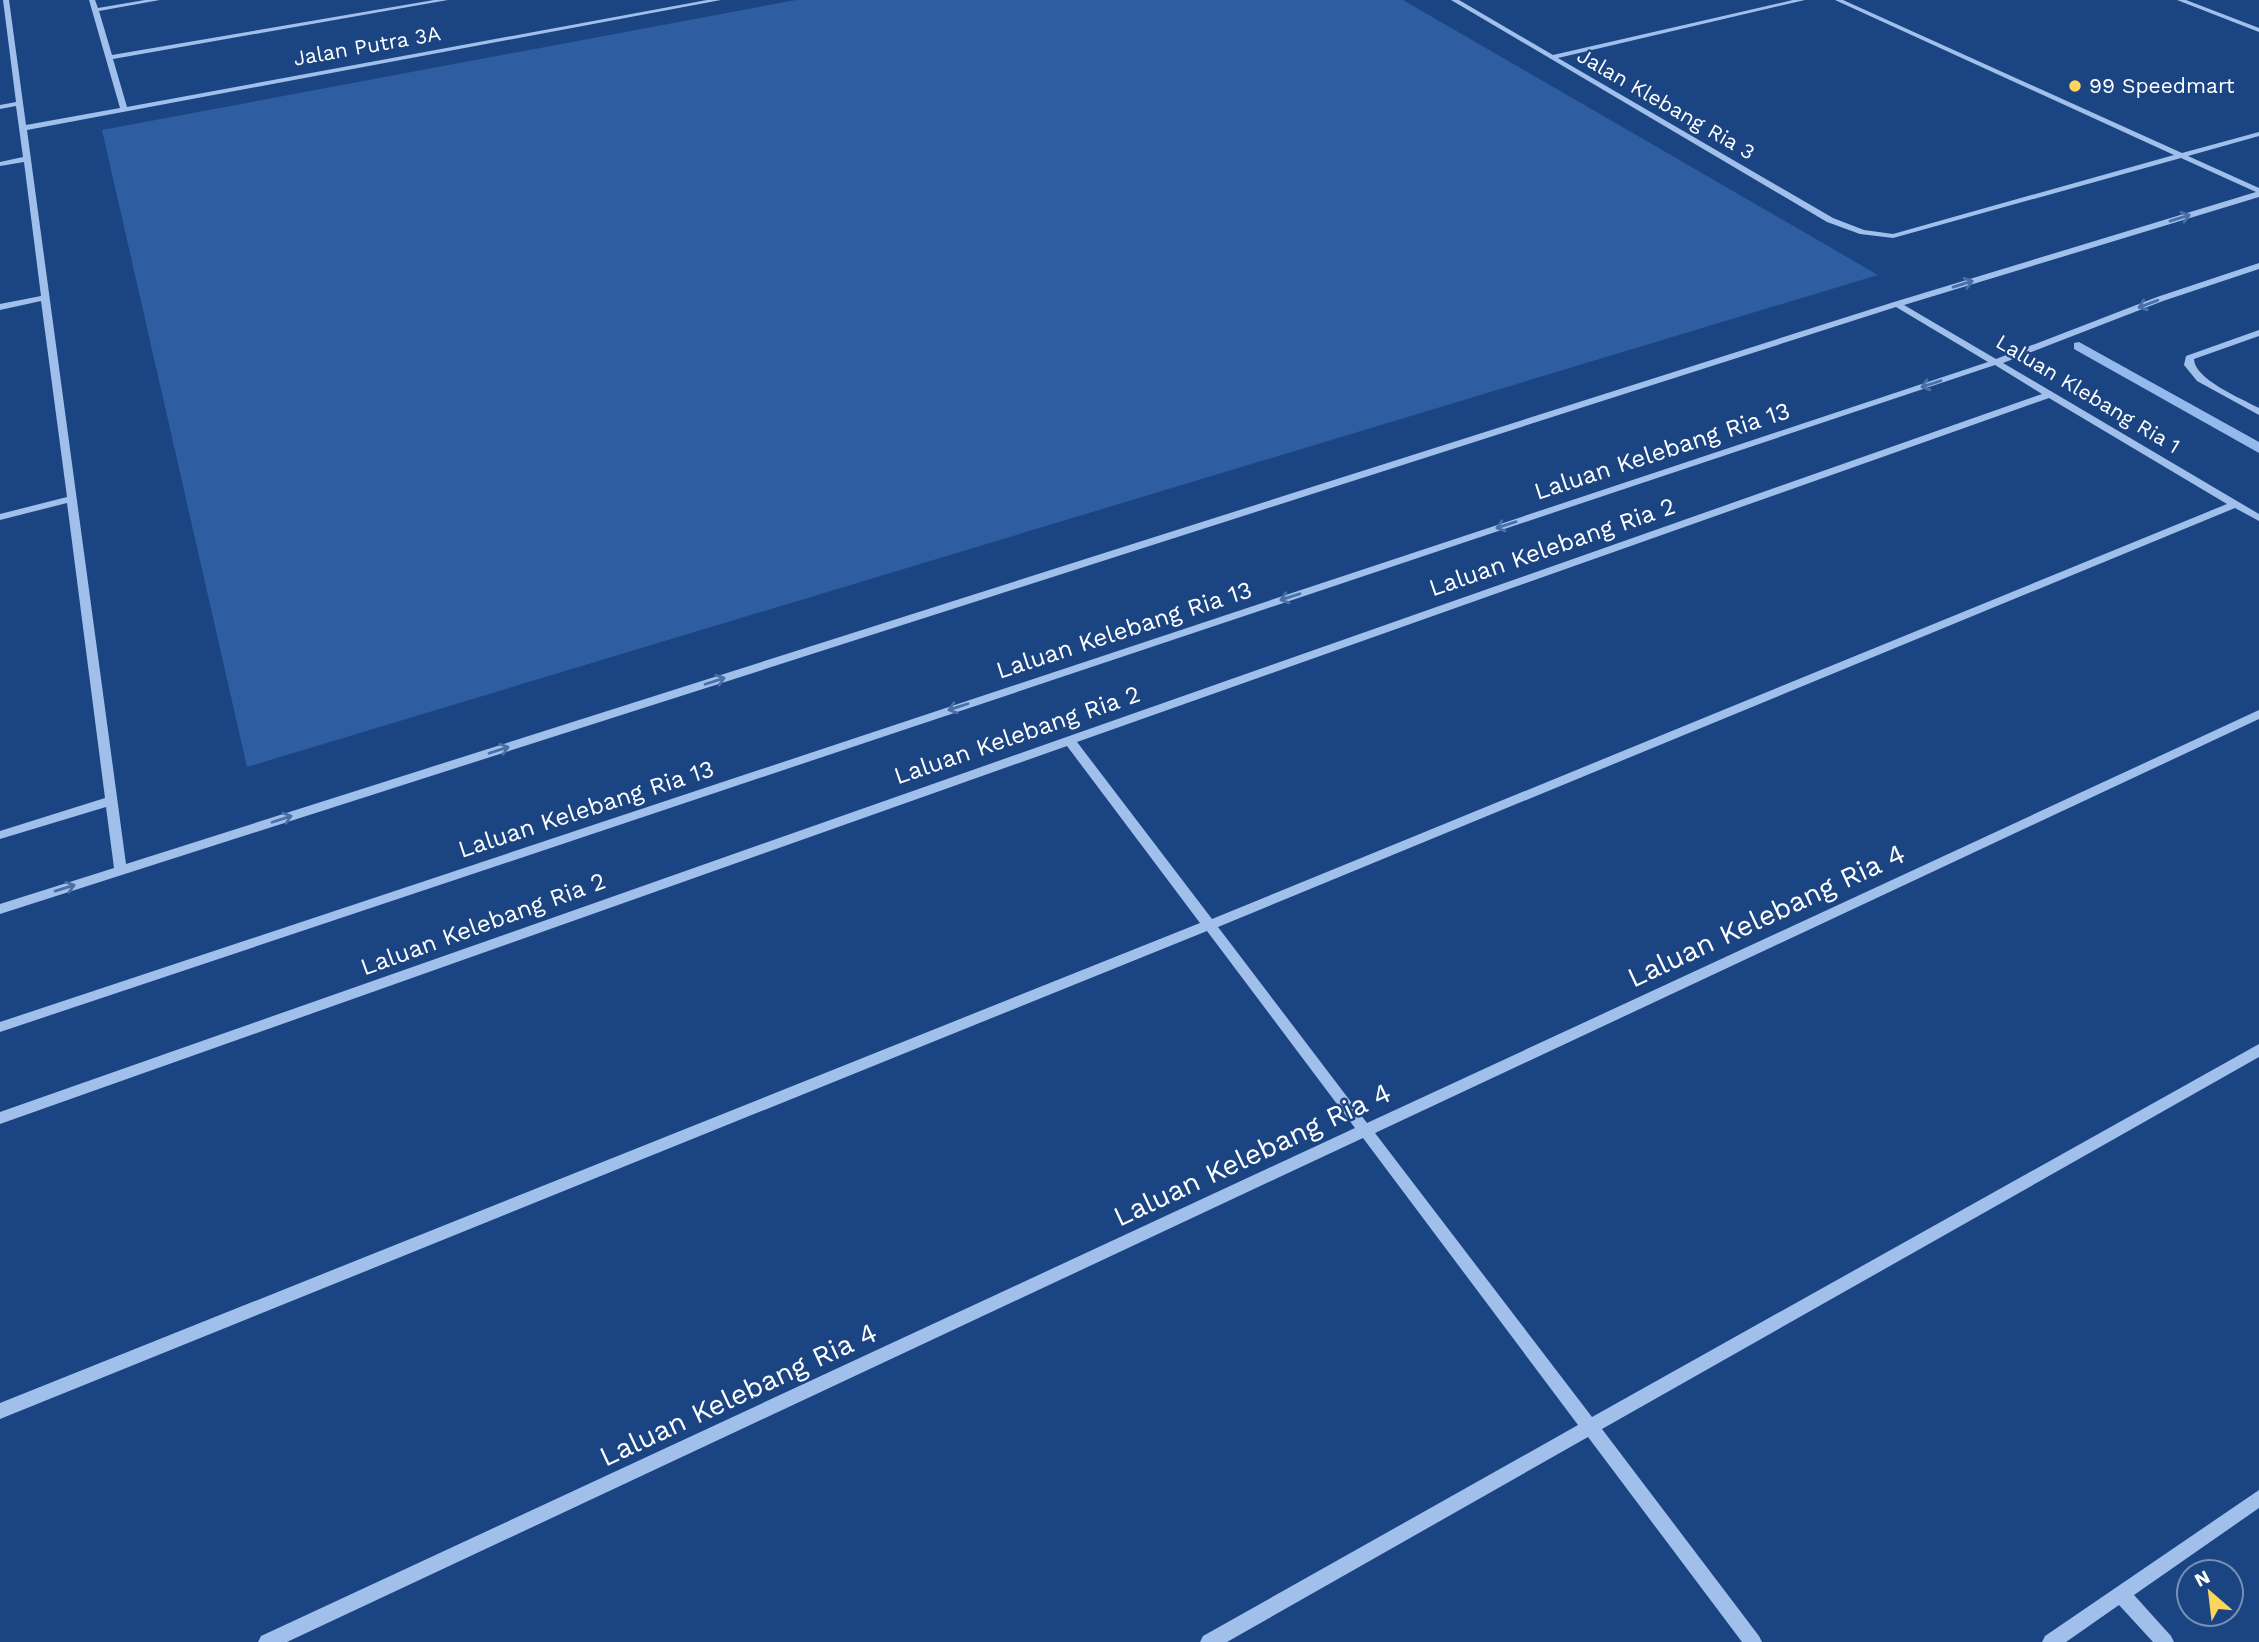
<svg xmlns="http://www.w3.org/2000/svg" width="2259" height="1642" font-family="'Work Sans',sans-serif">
	<rect width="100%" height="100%" fill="#1b4483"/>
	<!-- green -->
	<path fill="#2e5da2" d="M796 0H1403L1878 275 247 767 102 130Z"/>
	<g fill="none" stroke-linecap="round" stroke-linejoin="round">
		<!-- stream -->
		<path fill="#93b9ed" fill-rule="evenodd" d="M2079 342 2259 442V453L2074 349V343Z"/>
		<!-- minor -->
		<path fill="#a0bfeb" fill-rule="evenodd" d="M3 0H9L26 125 120 108 89 0H95L98 8 145 0H160L99 11 112 55 434 0H448L113 59 127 107 707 0H721L27 130 126 864 1894 302 2256 192 2181 158 1893 238 1860 234 1827 222 1451 0H1459L1553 55 1793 0H1805L1558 58 1833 218 1864 230 1893 234 2174 155 1835 0H1843L2182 153 2259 132V136L2188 156 2259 188V197L1904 305 1996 359 2157 297 2259 263V269L2163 301 2003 363 2259 514V521L2235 508 1218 927 1367 1123 2259 710V719L1375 1133 1592 1417 2259 1044V1057L1602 1429 1759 1636 1762 1642H1742L1588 1437 1227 1642H1200L1203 1636 1578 1425 1363 1138 287 1642H258L261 1636 1355 1128 1207 931 0 1419V1403L1200 923 1067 746 0 1124V1112L2042 394 1995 365 0 1032V1022L1988 362 1896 307 0 914V904L114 868 106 807 0 839V831L105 798 67 503 0 520V514L67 497 41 301 0 310V304L41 296 24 162 0 166V162L23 157 16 106 0 109V105L16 102ZM2049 398 2227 504 1212 919 1077 742Z
			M2177 0H2186L2259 28V32Z
			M2259 330V336L2194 359C2194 379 2242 399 2259 408V415L2197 381 2184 365 2186 356Z
			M2259 1490V1508L2134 1595 2171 1636 2174 1642H2153L2119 1605 2066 1642H2042L2045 1636Z"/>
	</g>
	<!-- one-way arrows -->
	<defs><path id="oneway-shaft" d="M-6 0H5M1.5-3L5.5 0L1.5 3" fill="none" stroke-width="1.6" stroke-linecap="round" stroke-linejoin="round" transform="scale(1.75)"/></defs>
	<g stroke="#4a6fa7">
		<use href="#oneway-shaft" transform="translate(2180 218) rotate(-17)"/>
		<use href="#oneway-shaft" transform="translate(1963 284) rotate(-17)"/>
		<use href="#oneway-shaft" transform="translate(2148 304) rotate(159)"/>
		<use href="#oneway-shaft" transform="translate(1931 384) rotate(162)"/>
		<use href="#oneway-shaft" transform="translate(1506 525) rotate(162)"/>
		<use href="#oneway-shaft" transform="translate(1290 597) rotate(162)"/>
		<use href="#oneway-shaft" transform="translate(715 681) rotate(-18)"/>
		<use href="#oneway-shaft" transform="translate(958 707) rotate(162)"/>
		<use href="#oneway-shaft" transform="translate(499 750) rotate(-18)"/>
		<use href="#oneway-shaft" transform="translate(282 819) rotate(-18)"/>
		<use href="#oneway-shaft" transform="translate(65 888) rotate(-17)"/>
	</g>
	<!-- markers -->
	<circle fill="#fcd55d" stroke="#1b4483" stroke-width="2.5" cx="2075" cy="86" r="7"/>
	<g text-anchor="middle" stroke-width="5" stroke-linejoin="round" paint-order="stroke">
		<!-- far-street labels -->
		<g font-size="21" fill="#fff" stroke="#1b4483">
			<text transform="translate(367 46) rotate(-10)" y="7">Jalan Putra 3A</text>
			<text transform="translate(1666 104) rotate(30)" y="7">Jalan Klebang Ria 3</text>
			<text transform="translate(2088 394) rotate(31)" y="7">Laluan Klebang Ria 1</text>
		</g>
		<!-- far-poi labels -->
		<g font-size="21" fill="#fff" stroke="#1b4483" text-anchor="start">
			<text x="2089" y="93">99 Speedmart</text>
		</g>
		<!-- street labels -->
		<g font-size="24" fill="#fff" stroke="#1b4483">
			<text transform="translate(1662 451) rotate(-18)" y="8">Laluan Kelebang Ria 13</text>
			<text transform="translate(1552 547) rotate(-19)" y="8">Laluan Kelebang Ria 2</text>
			<text transform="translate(1124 630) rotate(-18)" y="8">Laluan Kelebang Ria 13</text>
			<text transform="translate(1017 735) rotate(-19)" y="8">Laluan Kelebang Ria 2</text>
			<text transform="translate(586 809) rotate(-18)" y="8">Laluan Kelebang Ria 13</text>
			<text transform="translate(483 924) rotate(-20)" y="8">Laluan Kelebang Ria 2</text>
		</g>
		<!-- near-street labels -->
		<g font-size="28" fill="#fff" stroke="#1b4483">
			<text transform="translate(1766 915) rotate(-25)" y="10">Laluan Kelebang Ria 4</text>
			<text transform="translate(1252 1154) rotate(-25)" y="10">Laluan Kelebang Ria 4</text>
			<text transform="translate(738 1394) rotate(-25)" y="10">Laluan Kelebang Ria 4</text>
		</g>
	</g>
	<!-- north arrow -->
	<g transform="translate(2210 1593) rotate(332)"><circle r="33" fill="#1b4483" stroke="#768fb5" stroke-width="2"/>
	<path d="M0-5L12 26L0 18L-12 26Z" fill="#fcd55d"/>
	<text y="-10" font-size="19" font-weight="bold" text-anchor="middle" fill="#ffffff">N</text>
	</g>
</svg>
